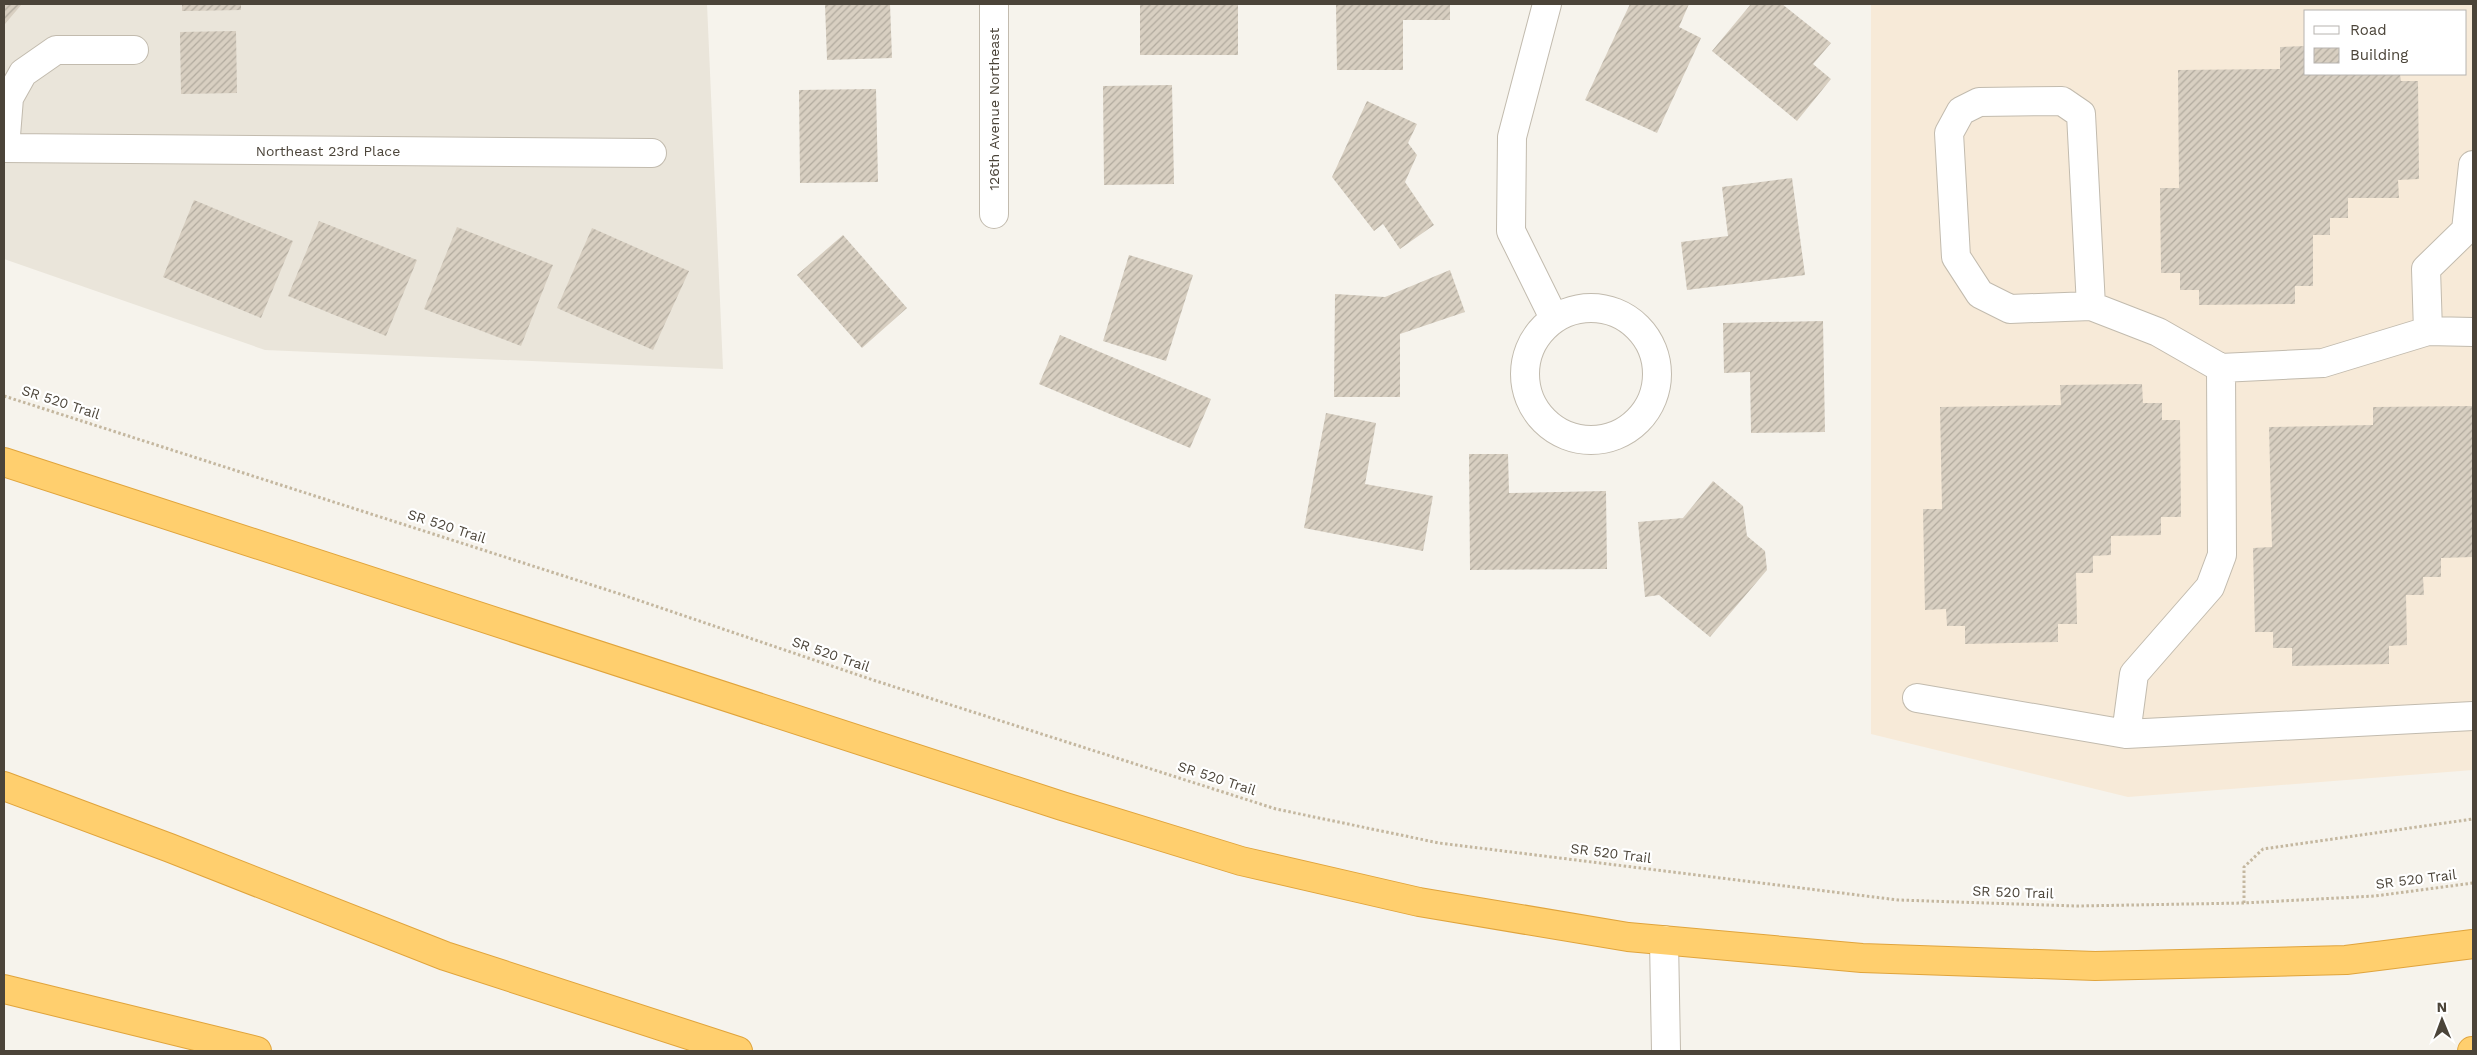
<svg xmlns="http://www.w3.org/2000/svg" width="2477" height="1055" font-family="'Work Sans',sans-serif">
	<defs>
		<pattern id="building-hatch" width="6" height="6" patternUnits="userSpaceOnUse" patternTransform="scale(1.25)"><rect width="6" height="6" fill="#d8cfc1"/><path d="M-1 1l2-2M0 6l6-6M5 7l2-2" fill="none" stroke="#b1aa9e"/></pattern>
	</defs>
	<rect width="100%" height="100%" fill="#f6f3ec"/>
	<!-- residential -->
	<path fill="#eae5da" d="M4 4H707L723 369 265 350 4 259Z"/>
	<!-- commercial -->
	<path fill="#f7ead8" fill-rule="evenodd" d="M1871 4H2473V770L2128 797 1871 734ZM2306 11H2466V74H2306Z"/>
	<!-- building -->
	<path fill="url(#building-hatch)" d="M4 4H22L4 25Z
		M182 4H241V10L182 11Z
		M825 4H890L892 58 827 60Z
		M1163 4H1238V55H1140V5Z
		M1336 4H1450V20H1403V70H1337Z
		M1630 4H1689L1679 27 1701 38 1657 133 1585 100Z
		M1751 4H1782L1831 43 1813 64 1831 79 1797 121 1712 51Z
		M236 31 237 93 181 94 180 32Z
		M2306 46V74H2400L2401 81H2418L2419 179 2398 180 2399 198H2348V218H2330V235H2313V286H2295V304L2199 305V290H2180V273H2161L2160 188H2179L2178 70 2280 69V47Z
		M1172 85 1174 184 1104 185 1103 86Z
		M876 89 878 182 800 183 799 90Z
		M1367 101 1417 124 1408 143 1417 155 1405 182 1434 225 1400 249 1383 224 1374 231 1332 177Z
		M1792 178 1805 275 1687 290 1681 242 1728 236 1722 187Z
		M194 200 293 241 261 318 163 277Z
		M319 221 417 260 386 336 288 296Z
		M457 227 553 265 521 346 424 309Z
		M592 228 689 271 653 350 557 308Z
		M843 235 907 308 862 348 797 275Z
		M1129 255 1193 275 1166 361 1103 341Z
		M1450 270 1465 312 1400 334V397H1334L1335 294 1385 297Z
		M1823 321 1825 432 1751 433 1750 372 1724 373 1723 323Z
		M1060 335 1211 399 1190 448 1039 384Z
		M2142 384 2143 403H2162V420H2180L2181 517H2161V535L2111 536V555L2093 556V573H2076L2077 624H2058V642L1965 644V626H1947L1946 609 1925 610 1923 509H1942L1940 407 2061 405 2060 385Z
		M2473 406V557L2441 558V577H2423L2424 595H2406L2407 645 2389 646V664L2292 666V648H2273V632H2255L2253 548 2272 547 2269 427 2373 425V407Z
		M1326 413 1376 423 1365 484 1433 496 1423 551 1304 528Z
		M1469 454H1508L1509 493 1606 491 1607 569 1470 570Z
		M1713 481 1743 506 1747 536 1765 551 1767 570 1710 637 1659 595 1645 597 1638 522 1683 518Z"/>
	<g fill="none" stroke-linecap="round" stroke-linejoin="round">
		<!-- minor casing -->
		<g stroke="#c2bbae" stroke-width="30">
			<path id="minor" d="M1547 4 1512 137 1511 231 1554 318
				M2062 101 2081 114 2091 306 2010 309 1980 294 1956 257 1949 133 1961 111 1979 102Z
				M4 148 652 153
				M5 148 9 98 23 73 56 50H134
				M994 214V4
				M2091 306 2158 332 2221 368 2323 363 2428 331 2473 332
				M1525 374a66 66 0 1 1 132 0a66 66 0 1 1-132 0Z
				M2428 331 2426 269 2466 230 2473 165
				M1917 698 2126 734 2473 716
				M2126 734 2134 674 2210 587 2222 555 2221 368
				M1664 940 1666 1051"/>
		</g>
		<!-- highway casing -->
		<g stroke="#e0a43c" stroke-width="30">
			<path id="highway" d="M4 462 1062 806 1241 861 1419 902 1628 937 1862 958 2095 966 2346 960 2473 944
				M4 786 170 848 445 956 738 1051
				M4 989 257 1051
				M2472 1051H2473"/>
		</g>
		<!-- path -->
		<path stroke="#c4b79f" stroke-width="3" stroke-dasharray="2.5 2.5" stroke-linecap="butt" d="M4 396 620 594 873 680 1276 809 1439 843 1898 900 2077 906 2244 903 2375 896 2473 883
			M2244 903V867L2263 849 2473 819"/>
		<!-- minor -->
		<use href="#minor" stroke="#fff" stroke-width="28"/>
		<!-- highway -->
		<use href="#highway" stroke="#ffcf6e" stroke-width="28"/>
	</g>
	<g text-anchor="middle" stroke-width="4.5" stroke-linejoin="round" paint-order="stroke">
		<!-- street labels -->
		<g font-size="14" fill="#4b4439" stroke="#fff">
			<text transform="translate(994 109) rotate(-90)" y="5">126th Avenue Northeast</text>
			<text x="328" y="156">Northeast 23rd Place</text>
			<text transform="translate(61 402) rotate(18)" y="5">SR 520 Trail</text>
			<text transform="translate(447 526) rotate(18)" y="5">SR 520 Trail</text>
			<text transform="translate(831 654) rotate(19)" y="5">SR 520 Trail</text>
			<text transform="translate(1217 778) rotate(18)" y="5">SR 520 Trail</text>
			<text transform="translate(1611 853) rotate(7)" y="5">SR 520 Trail</text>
			<text transform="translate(2416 879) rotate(-7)" y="5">SR 520 Trail</text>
			<text transform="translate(2013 892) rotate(2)" y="5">SR 520 Trail</text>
		</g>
	</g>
	<!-- border -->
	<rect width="2477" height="1055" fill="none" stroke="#4b4439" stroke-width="10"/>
	<!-- legend -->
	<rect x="2304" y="10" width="162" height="65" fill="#ffffff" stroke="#b7b4b0"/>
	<rect x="2314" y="26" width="25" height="8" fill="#ffffff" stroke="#b7b4b0"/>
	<text x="2350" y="35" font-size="15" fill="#4b4439">Road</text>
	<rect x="2314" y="48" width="25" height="15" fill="url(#building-hatch)" stroke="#b7b4b0"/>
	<text x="2350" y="60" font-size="15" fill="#4b4439">Building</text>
	<!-- north arrow -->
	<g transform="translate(2442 1020) rotate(359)" stroke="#ffffff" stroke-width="4" paint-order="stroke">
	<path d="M0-4L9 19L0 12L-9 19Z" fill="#4b4439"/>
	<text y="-8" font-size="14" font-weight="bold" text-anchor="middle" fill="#4b4439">N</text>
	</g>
</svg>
